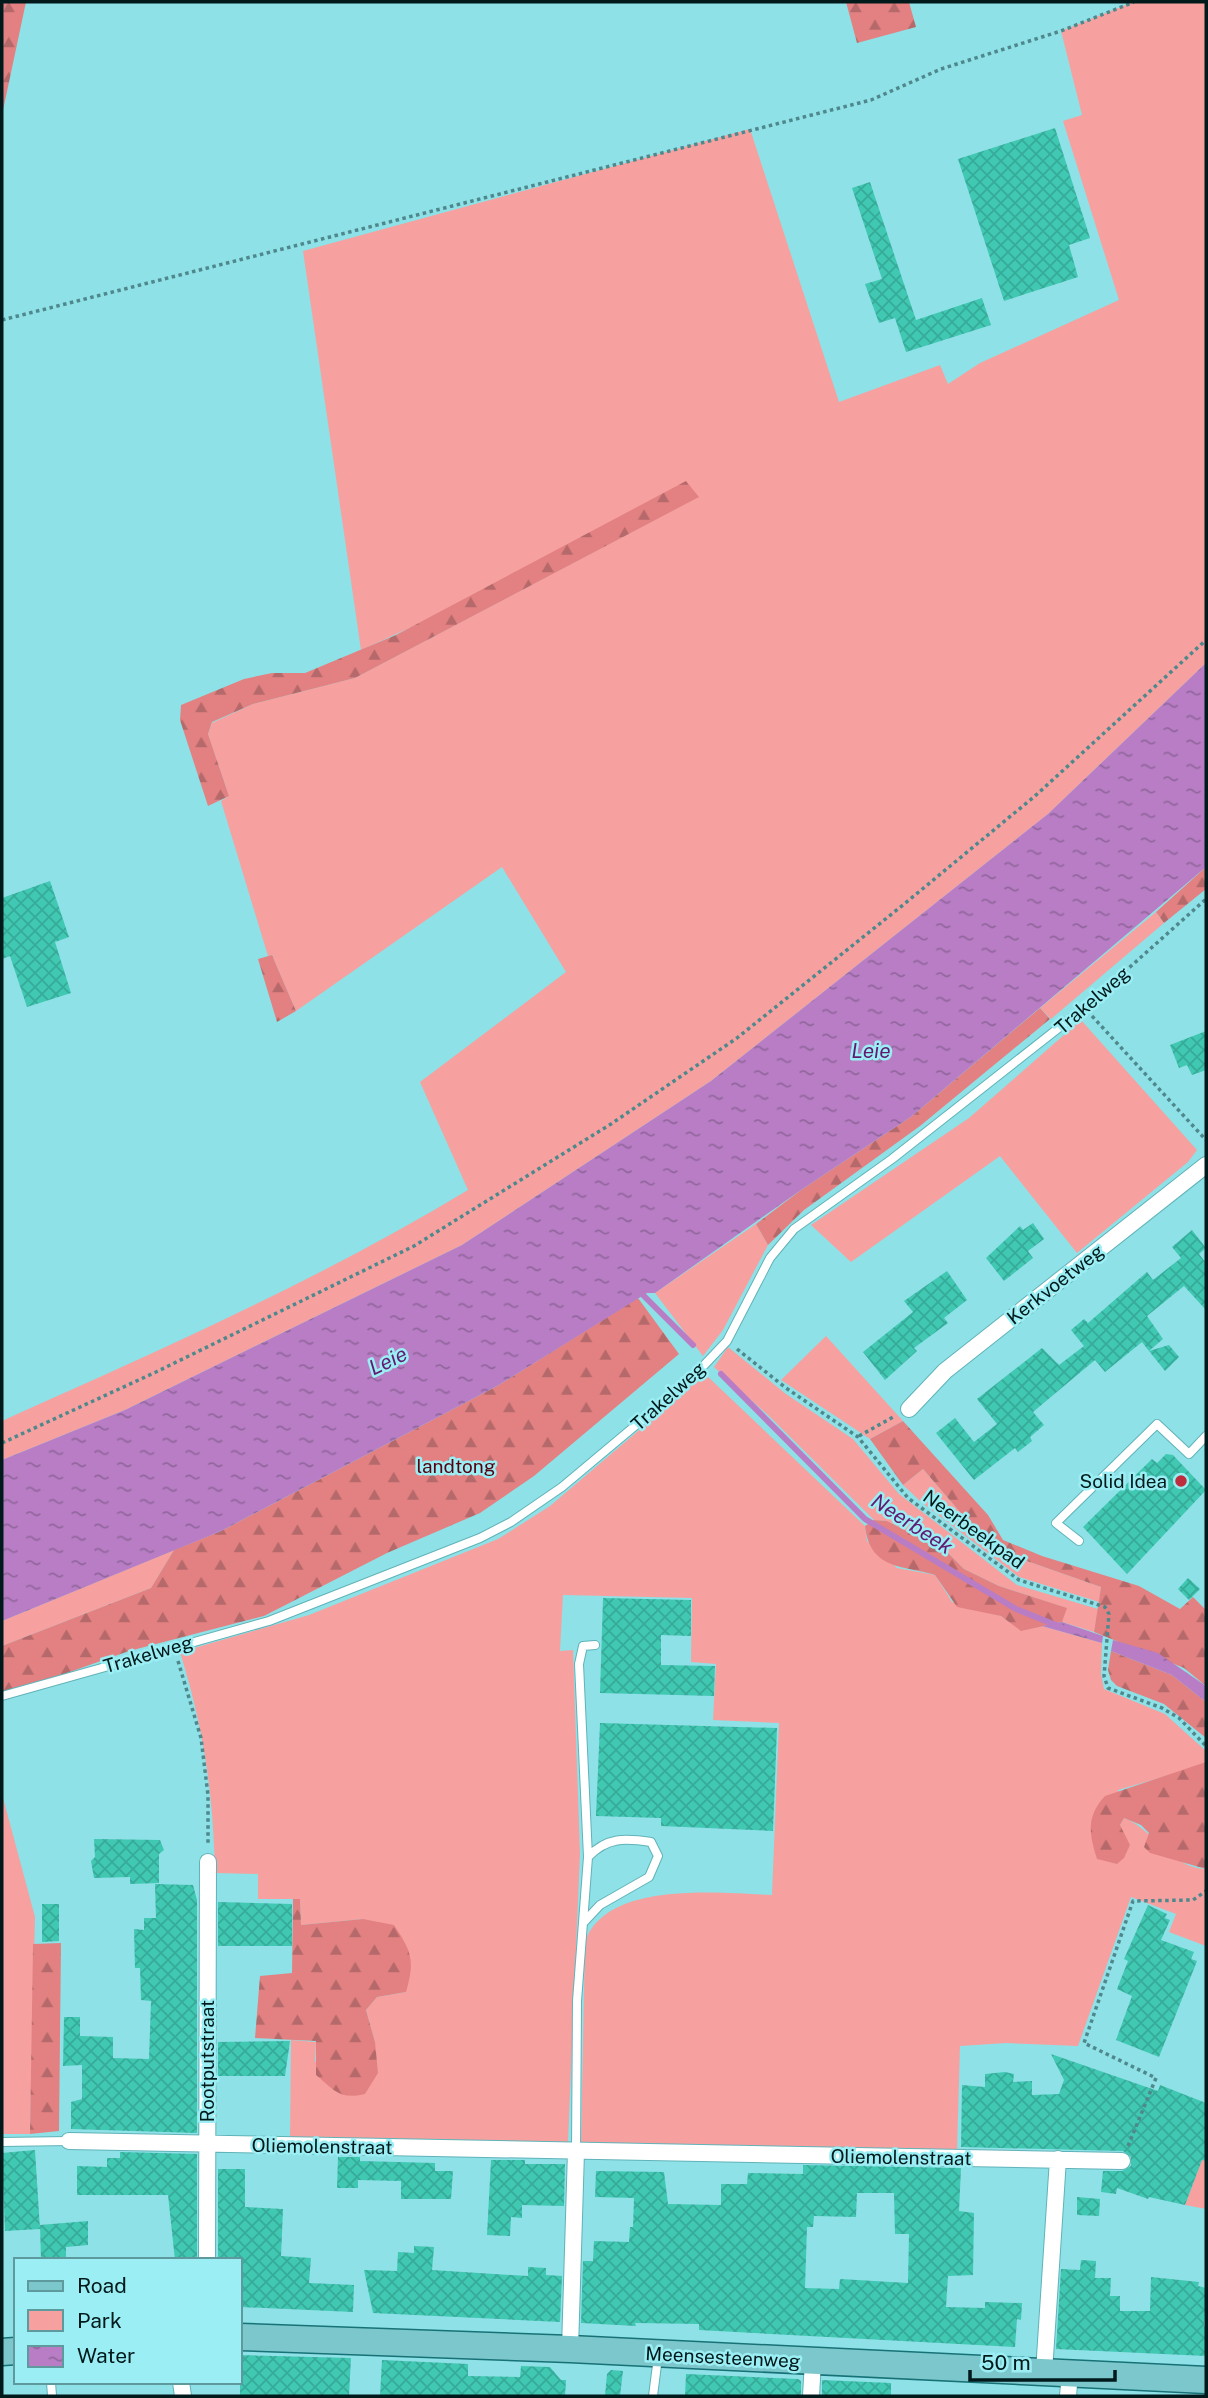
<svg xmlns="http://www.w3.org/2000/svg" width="1208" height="2398" font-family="'Public Sans',sans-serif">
	<defs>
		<pattern id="forest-firs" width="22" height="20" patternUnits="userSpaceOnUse" patternTransform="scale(1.75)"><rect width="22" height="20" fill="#e38182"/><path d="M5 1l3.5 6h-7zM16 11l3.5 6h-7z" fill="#b6696a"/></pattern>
		<pattern id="water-ripples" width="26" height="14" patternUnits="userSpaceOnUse" patternTransform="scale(1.75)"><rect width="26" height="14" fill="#b87dc4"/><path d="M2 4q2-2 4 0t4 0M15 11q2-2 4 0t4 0" fill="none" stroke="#93669e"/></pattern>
		<pattern id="building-cross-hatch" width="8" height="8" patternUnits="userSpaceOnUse" patternTransform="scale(1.75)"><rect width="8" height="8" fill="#40c8b3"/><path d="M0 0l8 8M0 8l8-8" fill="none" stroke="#36ab99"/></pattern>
	</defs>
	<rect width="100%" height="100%" fill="#8ee1e6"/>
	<!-- green -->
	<path fill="#f6a1a0" d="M1133 2H1206V663L1048 814 711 1081 462 1245 125 1410 2 1460V1421C160 1350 319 1280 468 1190L420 1082 566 972 502 867 296 1011 272 955 268 956 221 801 229 796 208 734 212 723 253 704 355 678 698 497 361 650 303 251 750 129 839 402 940 365 948 384 980 363 1119 300 1063 121 1082 115 1061 31Z
		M1156 912 1164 923 1051 1019 1040 1008Z
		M1081 1020 1197 1150 1188 1162 1077 1253 1000 1156 851 1262 811 1225 969 1118Z
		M756 1224 768 1245 723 1330 703 1356 655 1293Z
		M826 1336 903 1421 870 1439 781 1380Z
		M728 1347 786 1394 853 1439 899 1494 1017 1585 1098 1609 1094 1632 1062 1622 1066 1608 999 1586 964 1569 945 1550 887 1521 874 1520 768 1415 714 1367Z
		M705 1374 865 1526 867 1541 897 1568 935 1575 952 1602 1001 1616 1021 1630 1042 1626 1102 1643 1101 1674 1104 1689 1165 1714 1206 1751V1762L1197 1767 1118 1790 1120 1825 1124 1818C1155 1830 1170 1868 1206 1869V1946L1169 1932 1176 1914 1131 1897 1078 2046 1006 2043 960 2046 957 2151 581 2146 585 1942C606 1880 720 1893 772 1895L779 1723 713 1720 716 1664 691 1662 692 1598 563 1595 560 1651 573 1650 580 1853 568 2142 290 2140 291 2040 316 2042 315 2062 375 2042 366 2010 377 1997 406 1992 363 1919 301 1925 300 1899H258V1874L215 1873C213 1791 204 1730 180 1652L309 1615 498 1539 550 1506Z
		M923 1469 985 1541 1007 1554 1101 1587 1099 1602 1019 1577 920 1501 903 1485Z
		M174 1550 151 1588 2 1646V1621Z
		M2 1794 35 1917 30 2134H2Z
		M1206 2148V2209L1185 2205Z"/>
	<!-- forest -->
	<path fill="url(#forest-firs)" d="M2 2H26L2 115Z
		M846 2H909L916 27 857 43Z
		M686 481 699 497 355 678 253 704 212 722 208 734 229 796 208 806 180 720 181 705 244 679 272 673H305L396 635Z
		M1206 867V889L1164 923 1156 912Z
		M272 955 296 1011 277 1022 258 959Z
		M1040 1008 1050 1019 920 1126 804 1210 768 1245 756 1224 801 1190 912 1116Z
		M638 1298 679 1354 534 1476 480 1513 387 1553 264 1616 129 1651 2 1696V1646L151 1588 174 1550 221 1531 497 1386Z
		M903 1421 988 1515 1003 1540 1042 1556 1139 1586 1180 1609 1193 1597 1206 1610V1686L1184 1668 1094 1632 1101 1587 1007 1554 985 1541 923 1469 903 1485 870 1439Z
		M874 1520 887 1521 945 1550 964 1569 999 1586 1067 1608 1062 1622 1021 1631 1001 1616 957 1607 935 1575C902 1565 870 1570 865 1526Z
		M1111 1651 1172 1675 1206 1702V1738L1164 1704 1117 1686 1111 1680 1108 1670Z
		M1206 1762V1869L1150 1853 1144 1847 1149 1833 1141 1825 1124 1818 1120 1825 1130 1845 1124 1858 1117 1864 1097 1859C1089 1834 1086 1816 1105 1796Z
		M293 1899H300L301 1925 363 1919 394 1925C412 1952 415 1961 406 1992L377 1997 366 2010 375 2042 378 2073 365 2094C340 2100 335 2091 316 2075V2041L255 2038 260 1976 292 1973Z
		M61 1943 59 2131 30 2134 33 1944Z"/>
	<!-- water -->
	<path fill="url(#water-ripples)" d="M1206 663V867L912 1116 801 1190 655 1293H647L497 1386 221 1531 2 1621V1460L125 1410 462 1245 711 1081 1048 814Z
		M1062 1622 1103 1636 1102 1643 1042 1626Z
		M1113 1640 1158 1653 1206 1686V1702L1172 1675 1111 1651Z"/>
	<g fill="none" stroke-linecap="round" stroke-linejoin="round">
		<!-- stream -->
		<path stroke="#b87dc4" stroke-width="6" d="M638 1290 693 1345
			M721 1374 865 1519 1016 1609 1061 1627"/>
	</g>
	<!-- building -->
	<path fill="url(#building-cross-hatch)" fill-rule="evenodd" d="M1055 128 1090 238 1069 245 1078 277 1004 301 958 159Z
		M870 182 916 320 982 298 991 325 906 352 895 318 879 323 865 284 882 279 852 188Z
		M50 881 69 937 55 942 71 993 27 1007 10 956 2 959V898Z
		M1206 1031V1070L1192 1075 1187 1065 1179 1068 1170 1045Z
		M1033 1223 1044 1239 1028 1251 1033 1258 1004 1281 986 1258 1020 1226 1023 1230Z
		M1192 1230 1206 1248 1199 1254 1206 1263V1310L1184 1286 1147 1316 1163 1339 1149 1351 1142 1342 1105 1372 1095 1360 1033 1412 1044 1425 1030 1437 1032 1441 1018 1452 1015 1448 974 1480 936 1433 955 1418 974 1442 997 1424 977 1399 1042 1348 1059 1365 1084 1346 1071 1330 1084 1319 1088 1323 1147 1272 1153 1280 1181 1258 1172 1247Z
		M947 1271 967 1300 944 1318 948 1323 914 1348 917 1351 885 1380 863 1352 913 1312 904 1301Z
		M1169 1345 1179 1357 1165 1371 1149 1351Z
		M1166 1454 1173 1455 1206 1490 1127 1574 1083 1527 1152 1459 1157 1463Z
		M1188 1578 1200 1589 1189 1600 1178 1589Z
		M603 1598 691 1600V1636L661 1635V1665L715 1666 714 1696 600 1693Z
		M600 1723 777 1728 773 1831 661 1826V1818L596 1816Z
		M94 1839 160 1840 164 1850 159 1854V1883L130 1884V1877L94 1878 91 1861 95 1857Z
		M155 1884 193 1885 197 1900V2133L71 2129V2102L82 2099V2065L63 2066 64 2017H80V2036L113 2037V2058L149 2059 151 2001 141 2000 140 1968H135L134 1929 144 1930V1918H156Z
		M218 1902 292 1904V1946H218Z
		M42 1904H59V1941L42 1942Z
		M1148 1905 1167 1914 1165 1918 1170 1920 1161 1940 1194 1952 1191 1959 1197 1961 1159 2057 1116 2040 1132 1996 1117 1989 1128 1961 1124 1959Z
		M290 2041 285 2076H218V2042Z
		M1051 2054 1158 2091 1160 2085 1206 2103V2161L1202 2160 1185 2205 1149 2197 1148 2199 1117 2188 1116 2194 1101 2192 1103 2171H1122L1131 2166V2157L1123 2151 961 2147 962 2085 985 2087V2074L1005 2072 1014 2074 1013 2082 1032 2081V2095L1059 2094 1064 2080Z
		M35 2150 40 2229 5 2231 2 2153Z
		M120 2152 197 2154V2260H175L168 2195H77V2166L107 2167V2158H120Z
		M338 2157H360V2161L435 2163V2171H453L451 2199H401V2181L358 2180V2188H337Z
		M491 2160H525V2164H565L564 2206 522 2205V2218L511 2217 510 2236 487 2235Z
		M803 2165 961 2168 959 2211 974 2213 973 2275 948 2276 946 2307 985 2308V2302L1022 2303 1021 2320 1017 2319 1015 2347 699 2330V2324L635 2323 636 2326 581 2323 583 2261H593L594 2241 629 2242 630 2227H633L634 2198 595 2197 596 2171 664 2172 668 2204 721 2205V2184H747L748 2173 803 2174ZM857 2193H894L895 2234H909L908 2283 840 2279 839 2289 805 2288 807 2227H813L814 2216 856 2217Z
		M218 2169H245V2207L283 2209 281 2256 311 2258 309 2283 354 2285 353 2312 240 2307V2260H218Z
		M1077 2197 1100 2199 1099 2216 1077 2215Z
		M88 2221V2245L66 2247V2260H41L40 2225Z
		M414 2246 434 2247 432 2270 528 2276V2267L546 2268V2275L562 2276 560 2322 373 2313 364 2270 397 2271 398 2252 414 2253Z
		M1081 2260 1096 2261 1095 2278H1111L1110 2296H1120V2311H1150L1151 2277 1199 2282 1198 2286 1206 2288 1204 2326H1206V2356L1056 2349 1061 2269 1080 2270Z
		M240 2355 351 2358 349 2396H240Z
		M382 2360 468 2364V2376L520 2377 521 2366 550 2367 561 2380H566L565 2396H380Z
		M611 2370 623 2371 620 2396H605L607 2374Z
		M686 2374 798 2379 801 2381V2396H685Z
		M822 2380 891 2383V2396H822Z"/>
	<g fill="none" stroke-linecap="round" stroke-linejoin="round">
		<!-- lane casing -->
		<g stroke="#60b3b8" stroke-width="10">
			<path id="lane" d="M1079 1541 1056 1523 1157 1424 1189 1454 1206 1436
				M2 1696 269 1621 480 1538 511 1522 562 1487 691 1379 727 1341 770 1258 794 1229 892 1159 1084 1008
				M588 1857 579 1664 583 1646 595 1645
				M2 2142 69 2141
				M576 2151 577 2001 588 1857C607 1837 625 1838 651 1842L658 1856 649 1877 600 1905 584 1922
				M51 2382 52 2396
				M653 2396 658 2357"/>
		</g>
		<!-- street casing -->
		<g stroke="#60b3b8" stroke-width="18">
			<path id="street" d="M909 1409 945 1371 1206 1165
				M69 2141 1122 2161
				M207 2260 208 1862
				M570 2349 576 2151
				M1044 2372 1058 2159
				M181 2382 183 2396
				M811 2396 813 2361
				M1068 2396 1070 2373"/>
		</g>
		<!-- primary casing -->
		<g stroke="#177277" stroke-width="29">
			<path id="primary" d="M240 2337 570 2349 1206 2380
				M2 2352 16 2351"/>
		</g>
		<!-- path -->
		<path stroke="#4f888c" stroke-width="3.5" stroke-dasharray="3.5 3.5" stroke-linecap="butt" d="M2 320 871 100 941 69 1061 31 1134 2
			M1093 1000 1206 899
			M1092 1016 1206 1140
			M737 1349 786 1388 858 1437 908 1498 1019 1580 1105 1607 1109 1614 1104 1676 1108 1688 1162 1708 1179 1718 1206 1746
			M859 1436 895 1416
			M2 1443 156 1372 414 1246 611 1124 737 1038 903 905 1035 796 1206 640
			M178 1661 201 1738 208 1795V1846
			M1128 2146 1156 2078 1084 2043 1133 1901 1193 1900 1206 1891"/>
		<!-- lane -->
		<use href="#lane" stroke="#fff" stroke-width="8"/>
		<!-- street -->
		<use href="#street" stroke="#fff" stroke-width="16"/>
		<!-- primary -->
		<use href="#primary" stroke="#7bc7cb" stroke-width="26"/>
	</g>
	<!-- markers -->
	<circle fill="#bd2d3d" stroke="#9beef3" stroke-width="2.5" cx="1181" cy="1481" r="7"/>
	<g text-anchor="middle" stroke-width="5" stroke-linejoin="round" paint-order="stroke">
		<!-- street labels -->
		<g font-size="19" fill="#00191b" stroke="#9beef3">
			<text transform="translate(1092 1000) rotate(-41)" y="7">Trakelweg</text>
			<text transform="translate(1055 1284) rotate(-38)" y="7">Kerkvoetweg</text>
			<text transform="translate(668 1396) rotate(-42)" y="7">Trakelweg</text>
			<text transform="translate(974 1529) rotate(36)" y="7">Neerbeekpad</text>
			<text transform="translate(148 1654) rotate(-16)" y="7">Trakelweg</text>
			<text transform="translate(207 2061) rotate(-90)" y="7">Rootputstraat</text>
			<text transform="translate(322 2146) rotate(1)" y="7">Oliemolenstraat</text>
			<text transform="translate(901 2157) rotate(1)" y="7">Oliemolenstraat</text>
			<text transform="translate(723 2357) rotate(3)" y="7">Meensesteenweg</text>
		</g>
		<!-- park labels -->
		<g font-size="19" fill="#58000f" stroke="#9beef3">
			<text x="456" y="1473">landtong</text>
		</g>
		<!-- poi labels -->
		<g font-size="19" fill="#00191b" stroke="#9beef3" text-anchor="end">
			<text x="1167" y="1488">Solid Idea</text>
		</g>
		<!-- water labels -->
		<g font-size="21" font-style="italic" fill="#621a71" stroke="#9beef3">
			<text x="871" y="1058">Leie</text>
			<text transform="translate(388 1361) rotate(-25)" y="7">Leie</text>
			<text transform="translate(912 1524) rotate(33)" y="7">Neerbeek</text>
		</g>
	</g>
	<!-- border -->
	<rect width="1208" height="2398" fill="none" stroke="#00191b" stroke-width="7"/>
	<!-- legend -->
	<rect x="14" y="2258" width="228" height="126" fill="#9beef3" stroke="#5d999d" stroke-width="2"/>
	<rect x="28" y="2281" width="35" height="10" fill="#7bc7cb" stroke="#5d999d" stroke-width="2"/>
	<text x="77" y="2293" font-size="21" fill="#00191b">Road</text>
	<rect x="28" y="2310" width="35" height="21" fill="#f6a1a0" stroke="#5d999d" stroke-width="2"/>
	<text x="77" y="2328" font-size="21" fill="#00191b">Park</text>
	<rect x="28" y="2346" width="35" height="21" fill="url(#water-ripples)" stroke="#5d999d" stroke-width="2"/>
	<text x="77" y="2363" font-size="21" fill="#00191b">Water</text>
	<!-- scale -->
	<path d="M970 2370v10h145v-10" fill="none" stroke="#00191b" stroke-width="3.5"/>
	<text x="981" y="2370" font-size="21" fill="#00191b" stroke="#9beef3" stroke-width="5" paint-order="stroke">50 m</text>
</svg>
